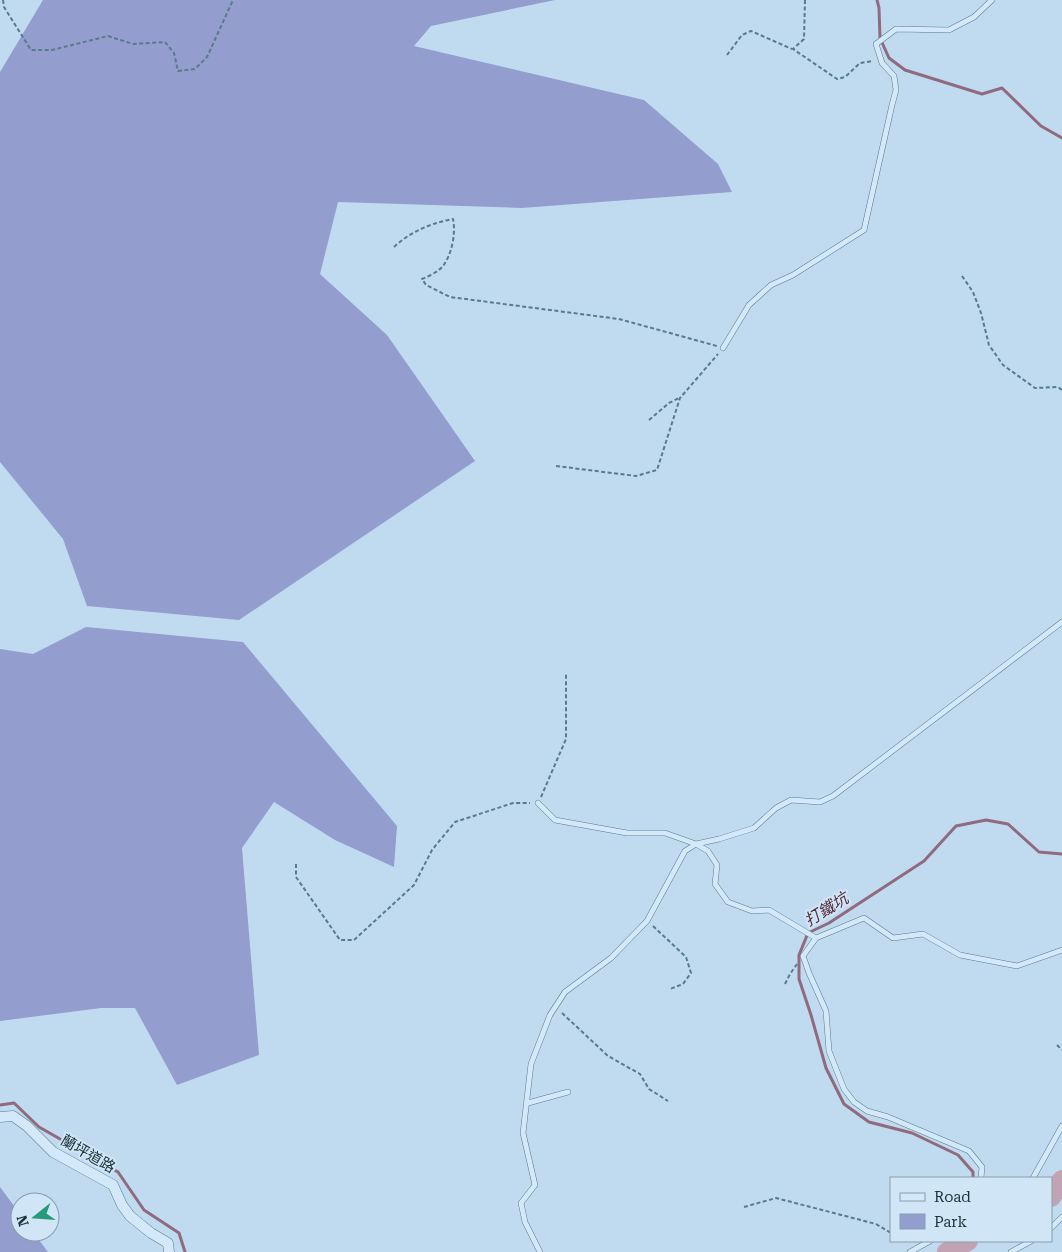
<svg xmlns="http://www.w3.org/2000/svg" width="1062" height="1252" font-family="'Roboto Serif','Noto Sans TC',serif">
	<rect width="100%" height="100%" fill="#c0dbf0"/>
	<!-- green -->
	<path fill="#939dce" d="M43 0H555L431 26 414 46 644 100 718 164 732 192 522 208 338 202 320 274 387 335 475 461 239 620 87 606 63 539 0 462V72Z
		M86 627 243 642 397 826 394 867 335 840 274 802 242 848 259 1055 177 1085 135 1008H101L0 1021V649L33 654Z
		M0 1187 20 1214V1232H33L48 1252H0Z"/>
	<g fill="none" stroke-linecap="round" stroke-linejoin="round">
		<!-- stream -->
		<path stroke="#906a7e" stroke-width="3" d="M877 0 879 8 880 38 889 58 905 70 982 94 1002 88 1041 126 1062 138
			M0 1105 14 1103 39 1127 118 1172 144 1210 179 1233 185 1252
			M973 1178V1172L958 1155 912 1133 869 1122 844 1104 826 1068 811 1015 799 979V955L808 933 829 923 924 861 956 826 986 820 1008 824 1039 852 1062 854
			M961 1244 963 1241"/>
		<!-- river -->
		<path stroke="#c1a3b4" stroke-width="20" d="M1051 1197 1062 1180
			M947 1252 968 1241"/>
		<!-- lane casing -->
		<g stroke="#577c89" stroke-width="6">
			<path id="lane" d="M723 348 749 305 771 285 793 275 864 230 892 105 896 90 894 76 882 63 876 44 896 29 949 30 974 17 992 0
				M538 803 555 820 627 833H665L696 844 708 851 717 865 715 884 728 902 752 911 769 910 816 938 864 918 893 938 923 934 960 955 1017 966 1062 950
				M816 938 803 956 809 973 826 1011 829 1051 844 1089 854 1102 867 1111 888 1117 969 1151 982 1167 981 1178
				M528 1103 568 1092
				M1033 1178 1062 1126
				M1051 1228 1062 1217
				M540 1252 525 1222 521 1203 535 1185 523 1133 531 1064 550 1015 565 992 611 958 647 921 685 851 696 844 719 839 754 828 776 808 791 800 820 802 833 796 1062 622
				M910 1252 930 1241
				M1011 1252 1031 1241"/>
		</g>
		<!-- street casing -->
		<g stroke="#577c89" stroke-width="11">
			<path id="street" d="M0 1117 13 1116 27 1126 53 1152 113 1185 122 1205 130 1216 151 1233 168 1243 169 1252"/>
		</g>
		<!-- path -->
		<path stroke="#577c89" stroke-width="2" stroke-dasharray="4 2.5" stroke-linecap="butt" d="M3 0 4 7 31 50H52L108 36 133 44 165 42 174 53 178 71 195 69 207 57 233 0
			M805 0 804 39 793 49 837 79 845 77 860 63 873 61
			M727 55 742 35 751 31 792 49
			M394 247C410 232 431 223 453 219 456 233 452 254 443 266 438 272 429 276 422 279L426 285 450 297 619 319 717 346
			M962 276 973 292 981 313 989 345 1003 365 1035 388 1058 387 1062 390
			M649 420 669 403 679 398
			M556 466 636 476 657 470 680 398 718 354
			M541 797 566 739V674
			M296 864V877L340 940H354L414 885 432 850 455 822 513 803H530
			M653 926 686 957 691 973 683 984 670 989
			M785 984 790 974 797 964
			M562 1013 608 1056 640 1074 649 1089 668 1101
			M1057 1045 1062 1050
			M744 1207 776 1198 876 1224 891 1233"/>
		<!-- lane -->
		<use href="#lane" stroke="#d3e9fa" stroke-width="5"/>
		<!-- street -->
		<use href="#street" stroke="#d3e9fa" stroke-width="10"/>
	</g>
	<g text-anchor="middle" stroke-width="4" stroke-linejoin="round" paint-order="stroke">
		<!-- street labels -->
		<g font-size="15" fill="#1c3238" stroke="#d0e6f7">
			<text transform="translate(88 1154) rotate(30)" y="5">蘭坪道路</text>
		</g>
		<!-- water labels -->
		<g font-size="16" font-style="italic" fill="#592b3a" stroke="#d0e6f7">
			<text transform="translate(826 909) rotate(-32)" y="6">打鐵坑</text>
		</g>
	</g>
	<!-- legend -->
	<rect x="890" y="1177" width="162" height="65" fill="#d0e6f7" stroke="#889eab"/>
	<rect x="900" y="1193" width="25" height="8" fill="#d3e9fa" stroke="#889eab"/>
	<text x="934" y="1202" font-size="15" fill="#1c3238">Road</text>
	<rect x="900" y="1214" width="25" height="15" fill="#939dce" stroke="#889eab"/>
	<text x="934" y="1227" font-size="15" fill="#1c3238">Park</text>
	<!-- north arrow -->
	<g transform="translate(35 1217) rotate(253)"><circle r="24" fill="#d0e6f7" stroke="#889eab"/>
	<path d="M0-4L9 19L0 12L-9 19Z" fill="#259b79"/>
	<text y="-8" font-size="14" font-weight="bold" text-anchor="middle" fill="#1c3238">N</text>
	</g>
</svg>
